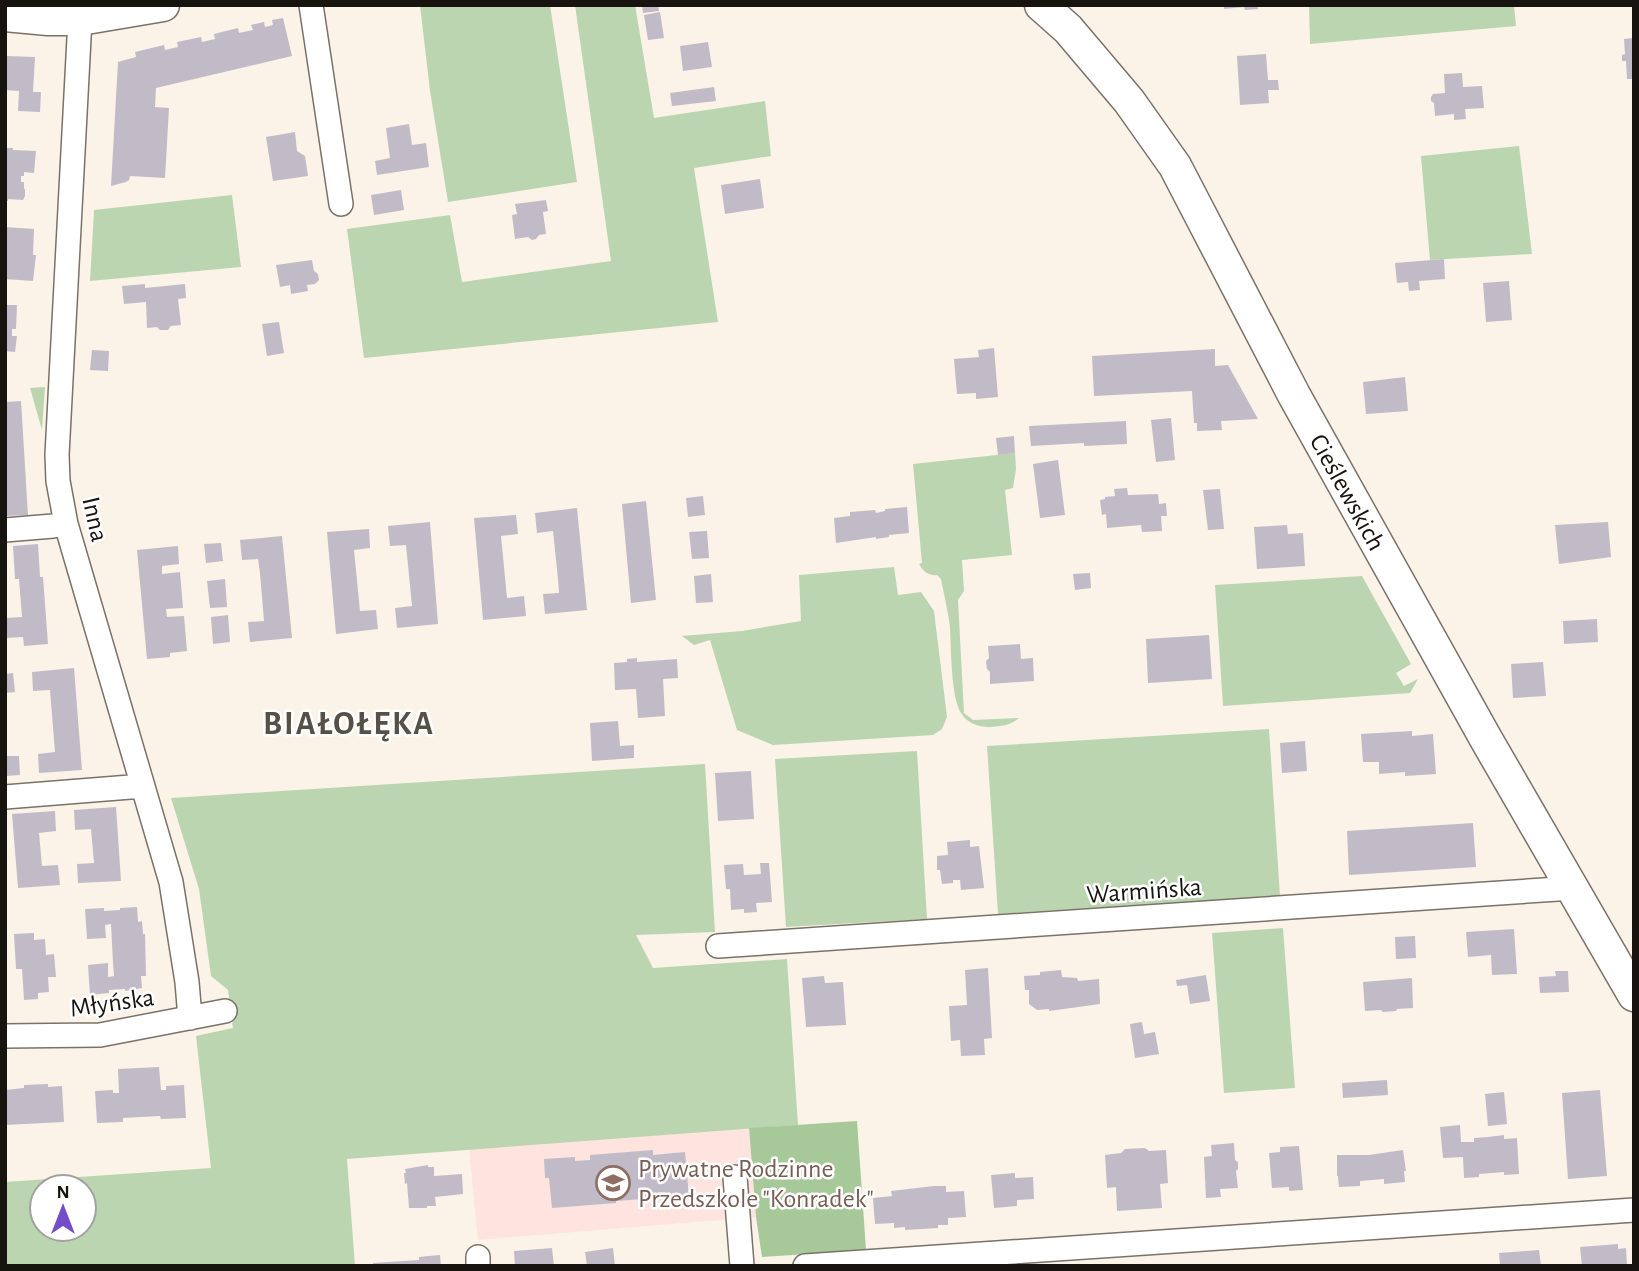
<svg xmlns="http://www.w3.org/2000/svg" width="1639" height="1271" font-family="'Alegreya Sans',sans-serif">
	<rect width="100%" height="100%" fill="#fbf3e7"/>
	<!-- education -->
	<path fill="#fee3de" d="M749 1128 756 1217 478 1240 469 1149Z"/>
	<!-- green -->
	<path fill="#bbd5b1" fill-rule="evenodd" d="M420 5H550L577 182 448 202 430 91Z
		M575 5H635L654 118 765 101 771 156 694 168 718 322 364 358 347 229 450 215 462 282 611 261Z
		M1309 5H1514L1516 26 1310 44Z
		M1519 146 1532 254 1430 260 1421 156Z
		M232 195 241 267 90 281 94 210Z
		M45 387 42 430 30 388Z
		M1015 453 1016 469 1013 488 1005 490 1012 555 962 560 964 591 958 600 964 713 973 720 1019 718C1009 726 1003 726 989 727 978 727 967 723 961 713 951 698 951 648 950 627 948 611 944 595 941 579L937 575C928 576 923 571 919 564L922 563 913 464Z
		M894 567 898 595 921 592 934 611 947 717 942 729 933 735 773 745 737 730 710 640 694 645 682 636 742 631 801 621 799 575Z
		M1362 576 1411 664 1396 673 1404 686 1418 679 1410 693 1223 706 1215 585Z
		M1269 729 1280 896 998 914 987 746Z
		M917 751 927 919 786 927 775 759Z
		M705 764 715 932 636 935 653 968 787 959 798 1125 347 1159 355 1266H5V1182L211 1168 196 1036 233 1028 228 990 211 976 199 889 171 798ZM42 1187H84V1229H42Z
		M1283 928 1295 1088 1224 1093 1212 933Z"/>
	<!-- forest -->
	<path fill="#a7c99a" d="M857 1121 866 1250 762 1257 756 1217 749 1128Z"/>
	<!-- building -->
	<path fill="#c1bbc7" d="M642 5H658L659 11 643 13Z
		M1224 5H1257L1258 9 1245 10 1244 7 1224 9Z
		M660 12 664 38 648 40 644 15Z
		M283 18 292 56 156 88 155 107 169 108 165 178 130 176 129 180 126 182 111 186 118 62 136 57 135 52 164 45 165 50 178 47 177 42 201 37 202 42 215 39 214 34 238 28 239 33 253 30 251 25 264 22 265 27 273 25 272 20Z
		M1633 38 1634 79H1627L1626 61H1622V55L1625 54 1624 39Z
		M708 42 712 67 683 71 680 46Z
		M1266 54 1268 80H1278L1279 90H1268L1269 103 1240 105 1237 56Z
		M5 56 35 57 33 92H41L40 112 18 111 19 91 5 90Z
		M1462 73 1463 87 1482 86 1484 108 1465 109 1466 119 1454 120V114L1435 116 1434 103 1431 101V97L1433 94 1445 93 1444 74Z
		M714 87 716 101 672 106 670 93Z
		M409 124 412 145 426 143 429 167 377 175 375 161 390 158 386 128Z
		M295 132 297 151 305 156 308 176 273 181 266 137Z
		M5 148H13V150L36 151 34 173 24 172V176H21V182H24V188L25 190V196L23 200 8 199V201H5Z
		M760 179 764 208 725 214 721 185Z
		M401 190 404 210 374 215 371 195Z
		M546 200 548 211 543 212 546 234 539 235 536 239 532 240 528 237 515 239 512 215 517 214 515 204Z
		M5 227 34 229 33 255H36L33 281 5 279Z
		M1444 259 1445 279 1419 281 1420 290 1409 291 1408 282 1397 283 1395 263Z
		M312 260 314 271 318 274 319 280 315 284 307 285 308 291 291 294 290 285 280 287 276 265Z
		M1509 281 1512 320 1486 322 1483 283Z
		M145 284V288L185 284 186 298 178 299 181 325 171 326 168 330H160L157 327 147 328 146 302 124 304 122 286Z
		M5 305H17L16 329H12V336H17L15 352 5 351Z
		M279 322 284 353 267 356 262 324Z
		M994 348 998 397 976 399V393L957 394 954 359 979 357 978 350Z
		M1215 349V366L1228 365 1258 419 1221 421 1222 430 1197 431V423H1194L1192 391 1094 396 1092 356Z
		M92 350 109 351 108 371 90 370Z
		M1405 377 1408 411 1366 414 1363 382Z
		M21 401 28 515 5 516V402Z
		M1171 418 1175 460 1156 462 1151 420Z
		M1126 421 1127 444 1084 446V443L1031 446 1029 426Z
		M1014 436 1015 453 998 455 996 438Z
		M1058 460 1065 515 1040 518 1033 464Z
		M1127 488 1128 495 1158 494 1159 504 1166 503 1167 516H1161L1162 531 1142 532 1141 525 1107 528 1106 514 1102 515 1100 500 1105 499V497L1115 496 1114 489Z
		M1220 489 1224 529 1208 530 1203 490Z
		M703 496 705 515 688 517 686 498Z
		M646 501 656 600 631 603 622 504Z
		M907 507 909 533 889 535V537L876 539V537L836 543 834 518 850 516V512L875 510 876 513 885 511V509Z
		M577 508 587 610 545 614 543 594 559 593 558 579 553 531 537 533 535 513Z
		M516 515 518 534 501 536 507 598 524 596 526 616 483 620 474 518Z
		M430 522 438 624 397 628 395 608 412 606 406 545 390 546 388 526Z
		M1608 522 1611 557 1559 564 1555 525Z
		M1287 525 1288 534 1303 533 1305 566 1257 569 1254 527Z
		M369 529 370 548 354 550 360 611 376 610 378 629 336 634 327 532Z
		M707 531 709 558 692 559 689 532Z
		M282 536 292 638 250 642 248 622 264 621 260 573 258 559 242 560 240 540Z
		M221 543 223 561 206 563 204 544Z
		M38 544 40 577H43L48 644 24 646 23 637 6 638 5 618 22 617 19 579H15L13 546Z
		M178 546 179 564 162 566V574L180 572 183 608 166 609 167 617 184 616 187 651 170 653V657L147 659 137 550Z
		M1090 573 1091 588 1075 590 1073 574Z
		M711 574 713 602 696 603 694 576Z
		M225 579 227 607 210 608 207 581Z
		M228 615 230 642 213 644 211 617Z
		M1597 619 1598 642 1564 644 1563 621Z
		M1209 635 1212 679 1148 683 1146 639Z
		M1020 644 1021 659 1033 658 1034 681 990 684V672L987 669 986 661 989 658 988 646Z
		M637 658V662L677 659 678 678 663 679 665 716 638 718 636 689 615 690 614 663 627 662V659Z
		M1543 662 1546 696 1513 698 1511 664Z
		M74 668 82 770 39 773 38 754 55 752 50 690 33 691 32 672Z
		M13 673 15 692 5 693V674Z
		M618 721 620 746 634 745V758L592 761 590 723Z
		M1412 731V736L1433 734 1436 774 1405 776V772L1379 774V762H1363L1361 734Z
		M1305 741 1307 771 1282 773 1280 743Z
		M5 756H19L20 775 5 776Z
		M751 771 754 819 718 821 715 773Z
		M116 807 121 881 78 883 77 864 94 863 91 829 75 830 74 810Z
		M55 811 56 831 39 833 42 866 58 865 60 885 18 888 12 814Z
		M1473 823 1476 867 1349 875 1347 831Z
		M970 840V847L979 846 984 888 961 890 960 880H953V883L942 884 940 870H937V856L948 855 947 842Z
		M760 863H769L772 902 756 903 757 912 744 913V909L731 910 730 889H726L724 865 743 864 744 875 761 874Z
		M137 907 138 922 142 921 143 934H145L146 976H141L142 988 125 991V989L109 990V993L90 995 88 965 108 963V977L114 976 113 963 111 924 105 925 106 938 87 939 85 909 104 908V911L120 910V908Z
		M1514 929 1517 974 1492 975 1491 955 1468 957 1466 932Z
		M34 933V940L45 939 46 955 54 954 56 977H48L49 992 38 993V999L24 1000 22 969H16L14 934Z
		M1415 936 1416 958 1396 959 1395 937Z
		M988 968 992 1038 984 1039 985 1055 961 1056 960 1040 951 1041 949 1006 967 1005 965 970Z
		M1061 970 1062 977 1077 978 1078 981 1099 979 1100 1004 1049 1011V1009L1037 1010 1029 1004V990H1025L1024 976 1040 975V972Z
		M1555 971H1568L1569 992 1540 993 1539 977 1556 976Z
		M1206 975 1210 1001 1190 1004 1187 985 1177 986 1176 980Z
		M824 976 825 983 843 982 846 1025 806 1027 802 978Z
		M1412 978 1413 1008 1397 1009 1396 1011 1383 1012 1381 1010 1365 1011 1363 982Z
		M1142 1022 1144 1034 1155 1032 1159 1054 1135 1058 1130 1024Z
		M159 1067 161 1090H166V1086L184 1085 186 1118 161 1119 160 1116 123 1118V1122L97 1123 95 1091 113 1090V1093H119L118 1069Z
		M1387 1080 1388 1095 1343 1098 1342 1083Z
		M48 1084V1087L62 1086 64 1122 5 1125V1090L24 1088V1085Z
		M1600 1090 1607 1176 1568 1179 1562 1093Z
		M1504 1092 1507 1124 1488 1126 1485 1094Z
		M1460 1125 1461 1142H1474V1138L1488 1137 1504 1135V1139L1517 1138 1519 1174 1504 1175V1172L1479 1174V1177L1464 1178 1463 1157 1443 1158 1440 1127Z
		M1234 1143 1235 1160 1238 1162V1169L1236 1171 1238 1188 1220 1189 1221 1197 1206 1198 1204 1157 1212 1156 1211 1145Z
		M1299 1146 1303 1190 1289 1191V1187L1272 1188 1269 1153 1280 1152V1147Z
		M1145 1148 1149 1151 1166 1150 1168 1183 1160 1184 1162 1208 1117 1211 1116 1187 1107 1188 1105 1155 1121 1153 1125 1149Z
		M653 1150V1155L685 1152 689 1197 656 1200V1198L616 1201V1203L552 1208 549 1178H545L544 1159 575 1157V1161L590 1160V1155Z
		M1403 1150 1406 1171H1404L1405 1182 1384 1184V1179L1360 1181V1186L1339 1187 1338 1176H1337V1155H1369Z
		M428 1165V1167H434V1176L462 1174 463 1194 435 1197 436 1206H427V1208H409L407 1183 405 1184 404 1173H406L405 1169Z
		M1015 1173V1178L1033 1177 1034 1199 1017 1200V1206L994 1208 991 1175Z
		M934 1186H946V1192L964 1191 966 1217 948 1218V1225H938V1228L905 1230V1227L894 1228V1223L875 1224 873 1198 892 1196 891 1191Z
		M1618 1244V1249L1626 1248 1627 1266H1582L1580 1247Z
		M552 1248 554 1266H515L514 1251Z
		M613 1248 615 1266H587L585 1252Z
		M1539 1250 1541 1266H1500L1499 1253Z
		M440 1255 441 1266H373V1263L419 1260V1257Z"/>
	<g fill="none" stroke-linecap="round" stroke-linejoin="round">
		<!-- street casing -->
		<g stroke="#7a7268" stroke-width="26">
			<path id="street" d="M311 5 341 204
				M80 19 57 455 58 481 66 524 171 882 187 982 190 1018
				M5 530 53 526 66 524
				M5 797 143 786
				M718 946 1573 888
				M5 1036 100 1035 225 1011
				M735 1177 742 1266
				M478 1257V1266
				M805 1266 1634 1210"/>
		</g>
		<!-- secondary casing -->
		<g stroke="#7a7268" stroke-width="35">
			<path id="secondary" d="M1041 5 1068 29 1129 101 1175 166 1294 395 1486 739 1634 995
				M5 15 48 19H80L163 5"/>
		</g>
		<!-- street -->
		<use href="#street" stroke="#fff" stroke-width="23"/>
		<!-- secondary -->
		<use href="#secondary" stroke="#fff" stroke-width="32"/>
	</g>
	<!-- icons -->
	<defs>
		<g id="school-ring" transform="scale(1.75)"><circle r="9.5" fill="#fff" stroke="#8d6e63" stroke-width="1.5"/><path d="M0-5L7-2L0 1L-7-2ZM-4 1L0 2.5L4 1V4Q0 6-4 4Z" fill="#8d6e63"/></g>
	</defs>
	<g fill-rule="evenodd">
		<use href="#school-ring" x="613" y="1183"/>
	</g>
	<g text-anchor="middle" stroke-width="5" stroke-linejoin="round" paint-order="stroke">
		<!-- street labels -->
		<g font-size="26" fill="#171410" stroke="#fff">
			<text transform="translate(1348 492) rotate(61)" y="9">Cieślewskich</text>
			<text transform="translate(96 519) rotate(77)" y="9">Inna</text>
			<text transform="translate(1144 890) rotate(-4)" y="9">Warmińska</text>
			<text transform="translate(112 1002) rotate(-8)" y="9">Młyńska</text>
		</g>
		<!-- education labels -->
		<g font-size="26" fill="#785e54" stroke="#fff" text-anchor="start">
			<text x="638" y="1177">Prywatne Rodzinne<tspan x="638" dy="30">Przedszkole "Konradek"</tspan></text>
		</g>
		<!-- district labels -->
		<g font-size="33" font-weight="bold" letter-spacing="2" fill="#575046" stroke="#fff">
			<text x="349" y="734">BIAŁOŁĘKA</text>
		</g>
	</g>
	<!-- border -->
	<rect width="1639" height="1271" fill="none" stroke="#171410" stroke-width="14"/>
	<!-- north arrow -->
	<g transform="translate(63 1208)"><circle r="33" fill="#ffffff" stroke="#a2a19f" stroke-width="2"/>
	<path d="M0-5L12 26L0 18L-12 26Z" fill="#754ec7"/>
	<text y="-10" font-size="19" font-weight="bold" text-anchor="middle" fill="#171410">N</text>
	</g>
</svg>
